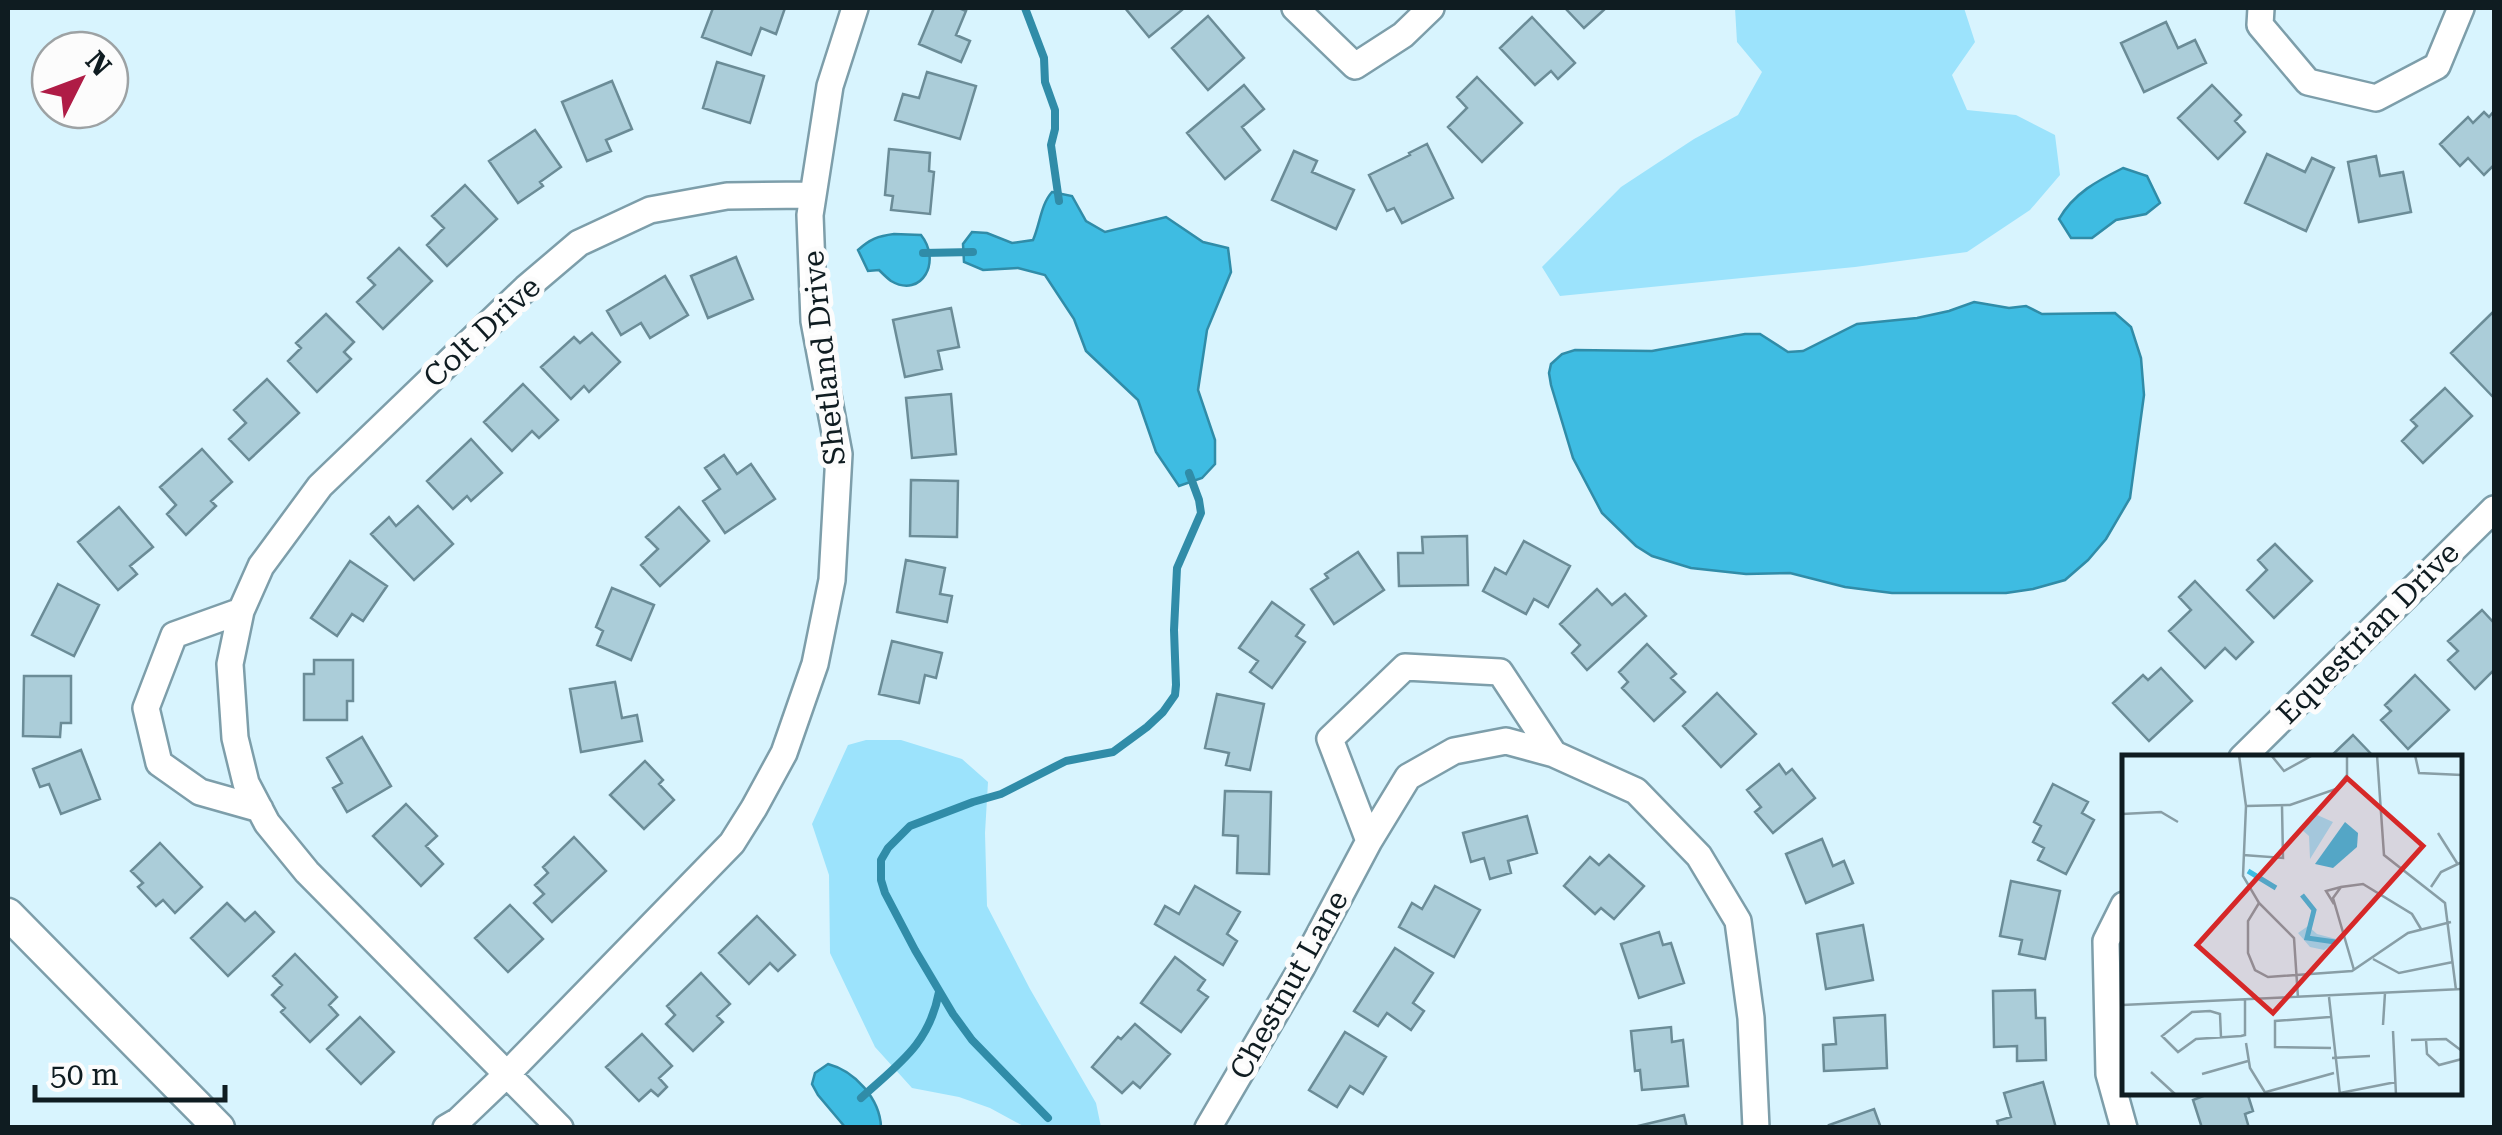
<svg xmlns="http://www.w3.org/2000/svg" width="2502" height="1135" font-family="'Roboto Serif',serif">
	<rect width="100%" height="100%" fill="#d8f4fe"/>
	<!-- green -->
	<path fill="#9ce3fc" d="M1735 8H1964L1975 42 1952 75 1967 110 2016 115 2055 135 2060 175 2030 210 1967 252 1855 267 1560 296 1542 267 1621 187 1694 139 1738 115 1762 72 1737 42Z
		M866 740H901L962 759 988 782 985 833 987 906 1030 989 1096 1103 1101 1127H1025L990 1108 959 1097 912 1088 875 1047 830 953 829 875 812 824 848 745Z"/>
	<!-- water -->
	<path fill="#3ebce2" stroke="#308ca8" stroke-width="2.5" d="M2123 168 2147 176 2160 203 2146 214 2116 220 2092 238H2071L2059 219C2074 193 2097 181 2123 168Z
		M1052 192 1072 196 1086 221 1105 232 1166 217 1203 242 1228 248 1231 272 1207 330 1198 390 1215 440V464L1202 478 1179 486 1156 452 1138 400 1086 351 1074 319 1045 275 1018 268 983 270 964 262 963 244 972 232 987 233 1012 243 1033 240C1040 224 1041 204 1052 192Z
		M894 234 921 235C942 261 922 299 891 281 887 278 883 274 879 270L868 271 858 250C870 239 878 236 894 234Z
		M1974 302 2009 308 2026 306 2042 314 2115 313 2131 327 2141 358 2144 395 2130 498 2106 539 2088 560 2065 580 2033 589 2006 593H1892L1845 587 1790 573 1746 574 1691 568 1652 556 1636 546 1602 513 1573 458 1551 385 1549 373 1551 364 1562 354 1575 350 1652 351 1745 334H1760L1788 352 1803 351 1857 324 1917 318 1949 311Z
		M828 1064C855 1071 880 1099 881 1127H845L818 1095 812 1084 815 1073Z"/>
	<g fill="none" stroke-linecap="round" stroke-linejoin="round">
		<!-- stream -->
		<path stroke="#308ca8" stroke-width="8" d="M1025 8 1044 58 1045 82 1055 110V129L1051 145 1059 201
			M923 253 973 252
			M861 1098C898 1064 929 1045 939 992
			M1048 1118 972 1040 953 1014 915 950 885 893 881 880V860L888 848 910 826 973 802 1001 794 1066 761 1113 752 1147 727 1163 712 1175 695 1176 685 1174 630 1177 568 1201 513 1199 500 1189 473"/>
	</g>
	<!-- building -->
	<path fill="#abcdd9" stroke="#6b8c97" stroke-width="2.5" d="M713 8H785L776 34 761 28 751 55 702 37Z
		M934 8H959L966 11 956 35 970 41 961 62 919 44Z
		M1125 8H1181L1182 10 1149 37Z
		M1565 8H1606L1584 28Z
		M1208 16 1244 58 1208 90 1172 48Z
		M1532 17 1575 63 1558 79 1551 71 1535 85 1500 48Z
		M2166 22 2178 48 2195 40 2206 63 2144 92 2121 43Z
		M717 62 764 76 750 123 703 108Z
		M927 72 976 86 960 139 895 120 903 94 919 98Z
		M1477 77 1522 123 1482 162 1448 127 1467 108 1457 97Z
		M612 81 632 129 606 140 611 151 587 161 562 102Z
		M1244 85 1264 109 1242 127 1260 150 1225 179 1187 133Z
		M2212 85 2241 115 2235 121 2245 132 2218 159 2178 118Z
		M2494 111V165L2484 175 2468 158 2460 166 2440 144 2468 117 2473 123 2484 112 2489 117Z
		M535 130 561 167 540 182 543 186 518 203 489 161Z
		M1427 144 1453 198 1402 223 1394 208 1387 211 1369 175 1410 155 1409 153Z
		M889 149 930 153 929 171 934 172 930 214 891 210 893 196 885 195Z
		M1294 151 1317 161 1312 172 1354 190 1336 229 1272 200Z
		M2267 154 2305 172 2312 158 2334 168 2306 231 2245 203Z
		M2376 156 2380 176 2403 172 2411 212 2359 222 2348 162Z
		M465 185 497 219 447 266 427 245 444 228 432 216Z
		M399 248 432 281 383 329 357 302 375 285 368 278Z
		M736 257 753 299 708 318 691 276Z
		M665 276 688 315 650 338 641 323 621 335 607 311Z
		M951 308 959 347 938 351 942 369 905 377 893 320Z
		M2494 311V398L2451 353Z
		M326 314 354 342 344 352 351 359 317 392 288 361 301 348 296 343Z
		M592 333 620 362 589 392 584 386 571 399 541 367 574 337 580 343Z
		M267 379 299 413 249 460 229 439 246 423 234 410Z
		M523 384 558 420 539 438 532 431 512 451 484 422Z
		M2445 388 2472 416 2423 463 2402 441 2417 426 2411 420Z
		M951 394 956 454 912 458 906 398Z
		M471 439 502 473 471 501 467 496 453 509 427 481Z
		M202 449 232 482 211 501 216 506 186 535 167 514 176 505 160 487Z
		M724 455 737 474 751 464 775 499 725 533 703 501 720 489 705 468Z
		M911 480 958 481 957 537 910 536Z
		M418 506 453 544 414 580 371 534 389 517 396 526Z
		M119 507 153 547 130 566 137 574 118 590 78 542Z
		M679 507 709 541 660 586 641 565 658 549 646 537Z
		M1467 536 1468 585 1399 586 1398 553H1423L1422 537Z
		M1524 541 1570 566 1548 607 1534 599 1526 614 1483 591 1495 568 1506 574Z
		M2275 544 2312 581 2274 618 2247 590 2267 570 2258 560Z
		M1358 552 1384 590 1334 624 1311 589 1328 578 1325 574Z
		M906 560 945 568 940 594 952 596 947 622 897 612Z
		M350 561 387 586 363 621 352 614 337 636 311 618Z
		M2195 581 2253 642 2236 659 2225 648 2205 668 2169 631 2191 610 2179 597Z
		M58 584 99 605 74 656 32 635Z
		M612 588 654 605 631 660 597 645 603 631 596 627Z
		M1597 589 1612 605 1625 594 1646 616 1587 670 1572 653 1580 645 1560 624Z
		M1272 602 1304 625 1296 636 1305 642 1272 688 1250 672 1258 661 1239 648Z
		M2482 610 2494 623V670L2475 689 2448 660 2458 651 2448 641Z
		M892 641 942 653 936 678 925 675 919 703 879 694Z
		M1647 644 1676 674 1671 678 1685 692 1654 721 1622 688 1628 682 1619 672Z
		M314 660H353V701H347V720H304V674H314Z
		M2161 668 2192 701 2149 741 2113 703 2143 675 2148 680Z
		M2415 675 2449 710 2408 749 2381 720 2391 711 2385 705Z
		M24 676H71V723H61L60 737 23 736Z
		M615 682 622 718 637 715 642 741 581 752 570 689Z
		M1717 693 1756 734 1721 767 1683 726Z
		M1217 694 1264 704 1250 770 1226 765 1229 753 1205 748Z
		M2353 735 2373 756 2371 758H2329Z
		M362 737 391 786 347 812 333 788 342 783 327 758Z
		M81 750 100 799 61 814 49 784 40 787 33 769Z
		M645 761 663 780 659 784 674 800 644 829 610 795Z
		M1779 764 1786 774 1792 769 1815 798 1773 833 1755 812 1761 807 1747 790Z
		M2053 784 2088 802 2082 813 2094 820 2066 874 2038 860 2044 848 2033 842 2041 826 2034 822Z
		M1225 791 1271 792 1269 874 1237 873 1238 836 1223 835Z
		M406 804 437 836 426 846 443 864 421 886 373 836Z
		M1527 816 1537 853 1508 861 1511 873 1490 879 1484 858 1471 862 1463 833Z
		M574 837 606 871 552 922 534 903 544 894 535 885 548 873 543 867Z
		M1822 839 1833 866 1844 861 1853 883 1806 903 1786 854Z
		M160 843 202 887 175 913 163 900 156 906 138 887 143 883 131 871Z
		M1609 855 1644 886 1614 919 1601 908 1595 914 1564 886 1590 857 1599 865Z
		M2011 881 2060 891 2045 959 2019 954 2022 940 2000 936Z
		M1195 886 1240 912 1227 934 1237 941 1223 965 1155 924 1165 906 1179 914Z
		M1435 886 1480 910 1454 957 1399 927 1412 903 1422 909Z
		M227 903 245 921 255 912 274 932 228 976 191 938Z
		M510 905 543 939 508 972 475 938Z
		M757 916 795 955 778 971 770 963 749 984 719 953Z
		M1863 925 1873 980 1826 989 1817 934Z
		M1659 932 1663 945 1671 943 1684 983 1639 998 1621 944Z
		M1395 948 1433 973 1413 1003 1424 1011 1411 1030 1387 1013 1378 1026 1354 1011Z
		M295 954 337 997 329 1005 338 1015 310 1042 281 1012 285 1008 272 995 282 985 273 976Z
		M1175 957 1205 980 1198 990 1208 997 1181 1032 1141 1003Z
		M701 973 730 1004 717 1016 723 1022 693 1051 666 1024 675 1015 667 1006Z
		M2035 990 2036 1018H2045L2046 1060 2017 1061V1046L1994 1047 1993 991Z
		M1885 1015 1887 1068 1824 1071 1823 1045 1836 1044 1834 1018Z
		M360 1017 394 1052 361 1084 327 1049Z
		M1135 1024 1170 1054 1140 1088 1133 1082 1122 1093 1092 1067 1118 1037 1121 1039Z
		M1671 1027 1672 1042 1683 1040 1688 1086 1642 1090 1640 1070 1635 1071 1631 1031Z
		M1345 1032 1386 1057 1363 1094 1350 1086 1337 1107 1309 1090Z
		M642 1034 672 1066 659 1078 667 1087 658 1096 651 1090 639 1101 606 1067Z
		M2043 1082 2056 1128H1999L1997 1121 2011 1117 2004 1093Z
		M2205 1092H2247L2253 1111 2245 1114 2249 1128H2202L2193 1100 2206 1095Z
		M1874 1109 1881 1128H1830L1829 1125Z
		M1684 1115 1687 1128H1638V1126Z"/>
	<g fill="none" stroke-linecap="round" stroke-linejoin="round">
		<!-- minor casing -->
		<g stroke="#7d9eaa" stroke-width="30">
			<path id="minor" d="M1295 8 1355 66 1403 35 1431 8
				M2261 8 2260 25 2308 82 2376 98 2437 66 2461 8
				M241 611 174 635 146 708 159 763 200 792 260 809
				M2242 758 2494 509
				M1369 841 1330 739 1405 667 1500 672 1554 754
				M446 1128 458 1121 507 1074 732 843 754 808 784 753 815 664 832 580 839 454 814 321 810 215 830 86 855 8
				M560 1128 307 872 267 823 246 783 235 738 230 664 241 611 261 566 320 486 526 288 579 243 650 210 727 196 811 195
				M1208 1128 1301 969 1369 841 1408 777 1454 751 1506 741 1554 754 1636 791 1699 856 1738 921 1751 1018 1756 1128
				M2124 1128 2109 1074 2106 941 2124 905"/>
		</g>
		<!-- tertiary casing -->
		<g stroke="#7d9eaa" stroke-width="35">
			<path id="tertiary" d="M8 914 219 1128"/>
		</g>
		<!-- minor -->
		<use href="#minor" stroke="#fff" stroke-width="25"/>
		<!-- tertiary -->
		<use href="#tertiary" stroke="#fff" stroke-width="30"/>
	</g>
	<g text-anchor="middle" stroke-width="10" stroke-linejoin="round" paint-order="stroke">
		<!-- street labels -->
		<g font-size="30" fill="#0f1c21" stroke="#fcfcfc">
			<text transform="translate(482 332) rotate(-43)" y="10">Colt Drive</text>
			<text transform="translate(824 358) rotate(-96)" y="10">Shetland Drive</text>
			<text transform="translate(2368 633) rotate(-45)" y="10">Equestrian Drive</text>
			<text transform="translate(1289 985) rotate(-61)" y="10">Chestnut Lane</text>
		</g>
	</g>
	<!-- overview -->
	<g transform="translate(2122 755)">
		<rect width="340" height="340" fill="#d8f4fe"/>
		<path d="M193 59 211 67 188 104 187 81 179 74ZM186 171 195 179 218 185 202 195 188 192 176 178Z" fill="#9ce3fc"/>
		<path d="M223 67 236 78 235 92 211 113 193 109Z" fill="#3ebce2"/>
		<path fill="none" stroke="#3ebce2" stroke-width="5" d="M126 116 154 133M180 140 192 155 185 183 213 187"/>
		<path fill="none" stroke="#889ea6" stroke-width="2.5" d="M117 0 124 51 121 121 137 148 172 183 176 243M149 0 162 16 191 0M255 0 262 100 323 148 334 235M293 0 297 18 340 20M124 51 168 50 214 34 225 20V0M0 59 39 57 56 67M316 78 335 108M121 100 161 103 160 51M309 132 319 117 340 107M137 148 126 166V198L133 215 146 222 230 216 286 178 329 167M212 149 204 136 219 132M251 204 277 218 331 207M232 215 211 143 219 132 241 129 290 159 299 174M207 242 218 340M0 250 340 234M208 262 153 266V292L209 293M261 270 263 238M271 276 274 340M99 282 98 259 88 256 70 257 40 281 56 297 74 284 119 281 123 280V245M289 285 324 284 340 296M304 285 305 299 317 310 340 304M124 288 128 313 144 339M210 303 248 301M29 317 54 340M80 319 126 306M144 337 212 318M218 338 274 327"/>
		<path fill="#d62828" fill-opacity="0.15" stroke="#d62828" stroke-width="5" d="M225 23 301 91 151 258 75 190Z"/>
		<rect width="340" height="340" fill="none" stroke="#0f1c21" stroke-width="5"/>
	</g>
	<!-- border -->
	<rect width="2502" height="1135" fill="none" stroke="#0f1c21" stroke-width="20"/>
	<!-- north arrow -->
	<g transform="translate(80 80) rotate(48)"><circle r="48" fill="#fcfcfc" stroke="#9da2a4" stroke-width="2.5"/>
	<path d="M0-8L18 38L0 25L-18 38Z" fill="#af1c46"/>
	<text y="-15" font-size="28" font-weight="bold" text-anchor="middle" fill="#0f1c21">N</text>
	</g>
	<!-- scale -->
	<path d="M35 1085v15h190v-15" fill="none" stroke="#0f1c21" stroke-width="5"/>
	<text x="50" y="1085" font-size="30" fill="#0f1c21" stroke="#fcfcfc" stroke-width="8" paint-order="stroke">50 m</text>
</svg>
